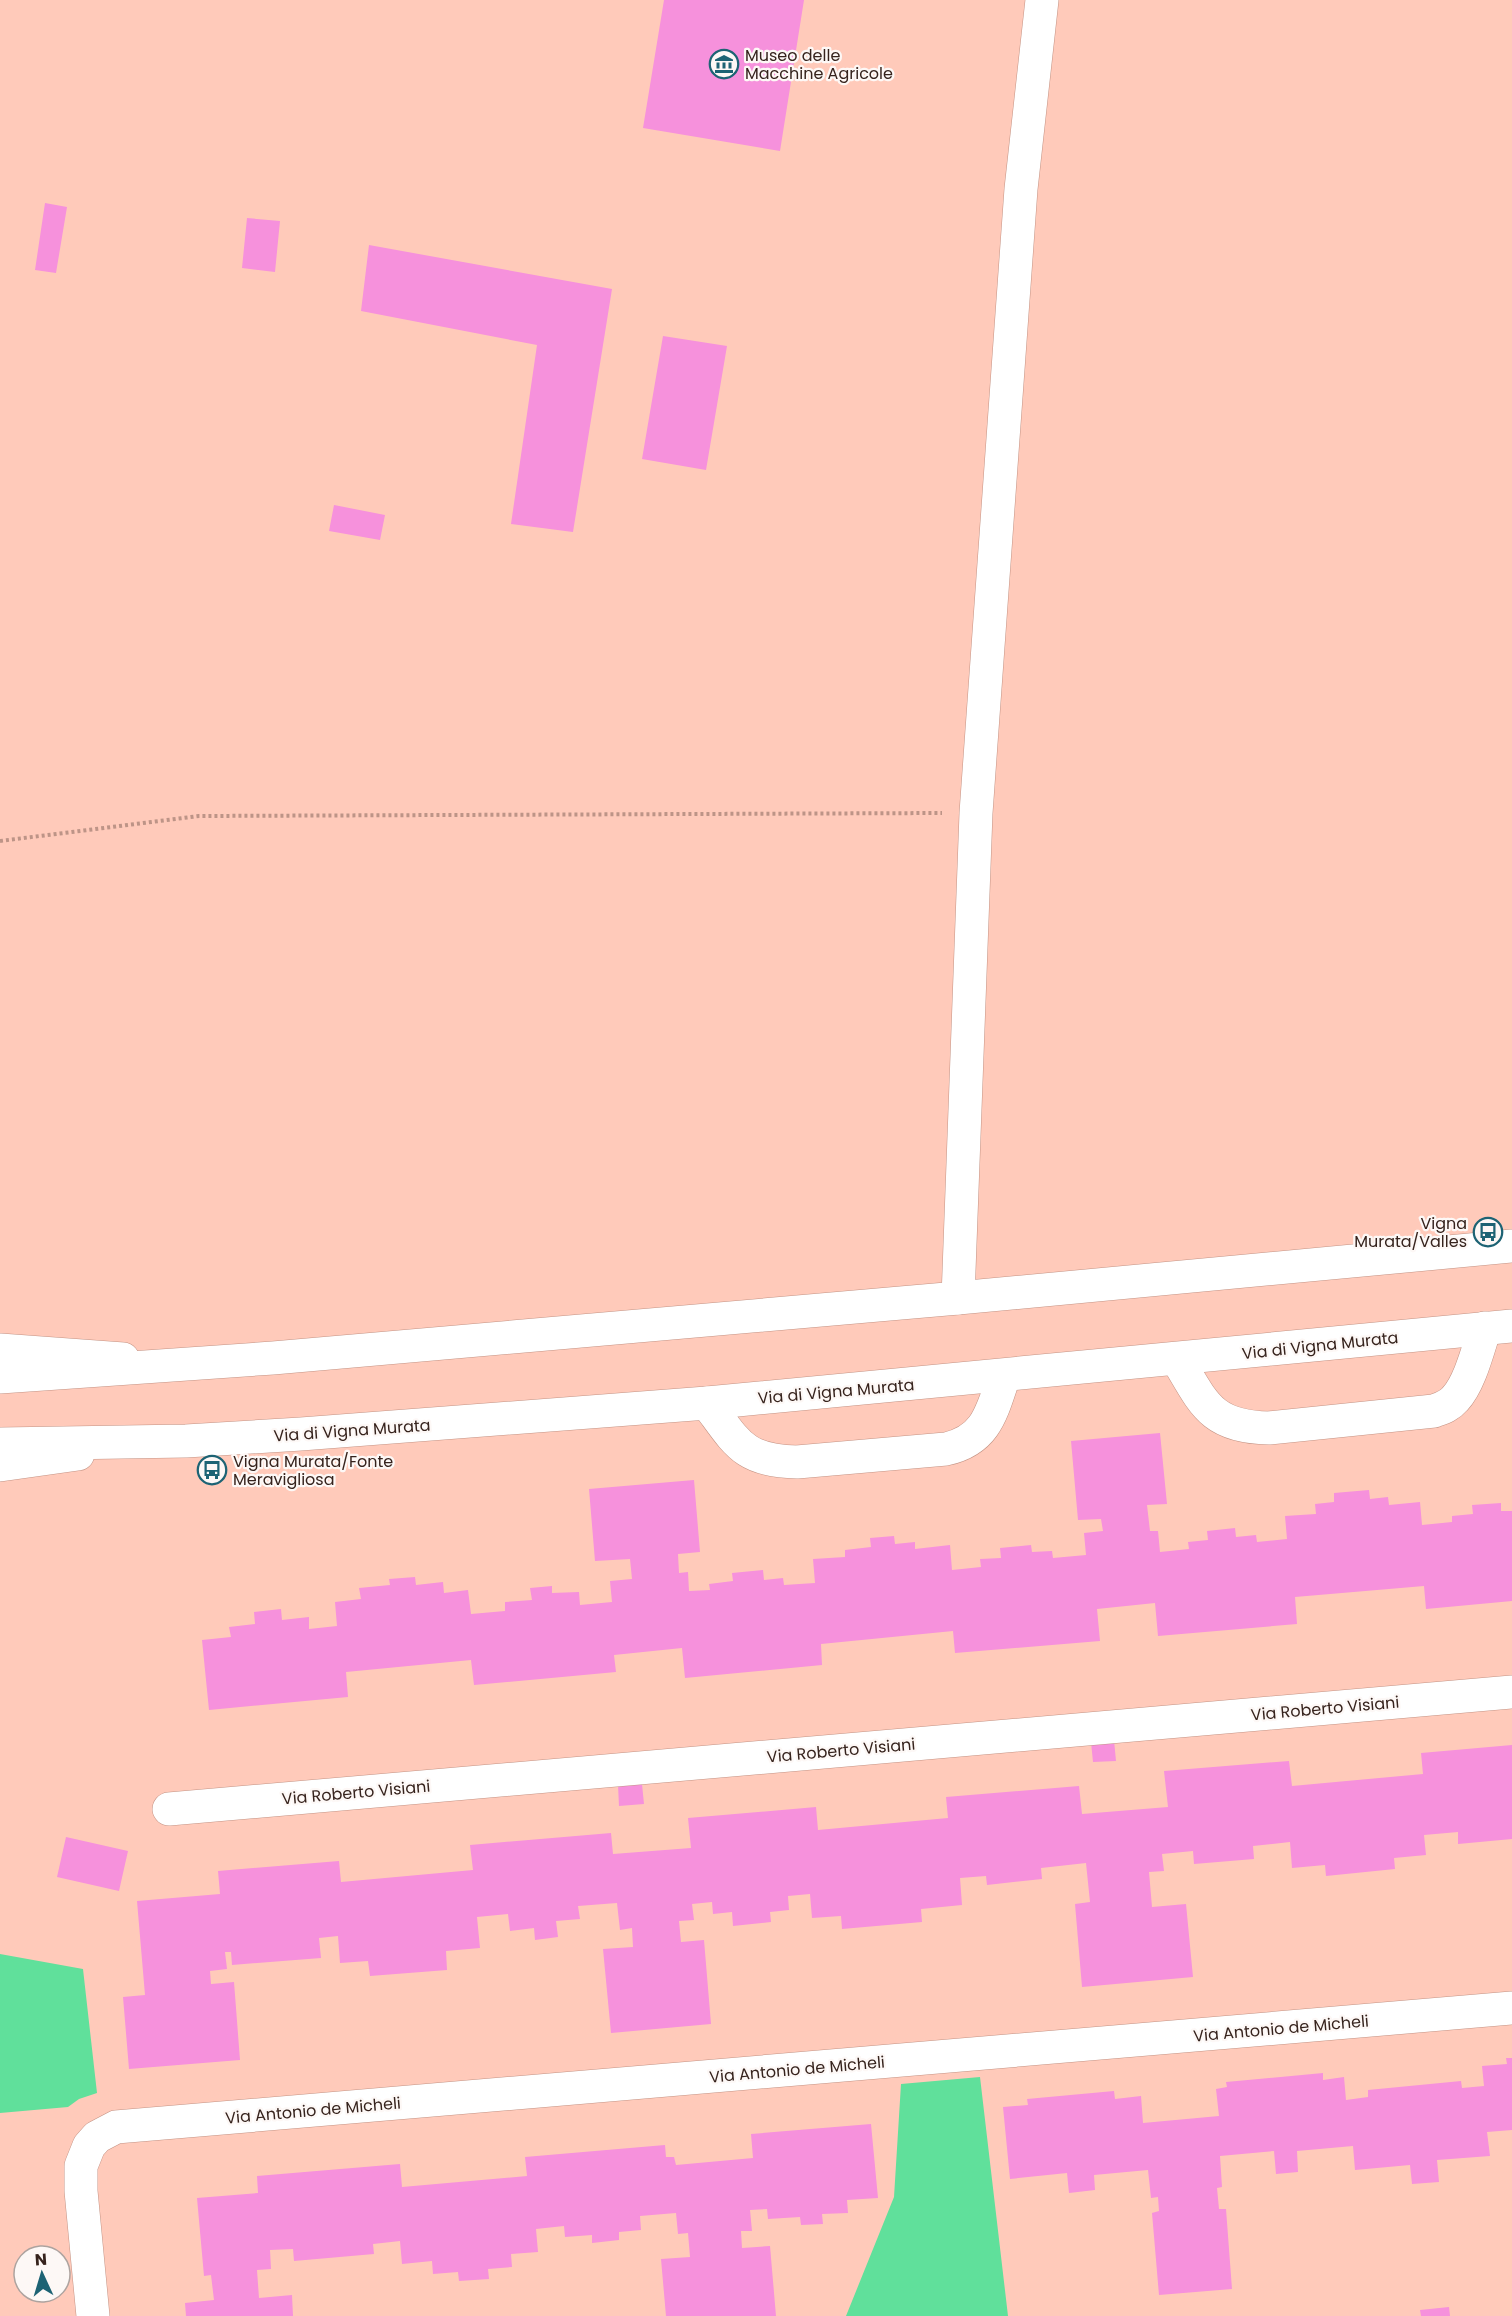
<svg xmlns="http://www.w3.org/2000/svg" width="1512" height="2316" font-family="Poppins,sans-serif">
	<rect width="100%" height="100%" fill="#ffcaba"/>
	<!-- green -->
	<path fill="#60e09b" d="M0 1954 83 1969 97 2093 79 2099 68 2107 0 2113Z
		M980 2077 1008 2316H846L894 2197 901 2084Z"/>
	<!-- building -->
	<path fill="#f691dc" d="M664 0H804L780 151 643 128Z
		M45 203 67 207 56 273 35 270Z
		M247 218 280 221 275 272 242 268Z
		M369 245 612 289 573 532 511 524 537 345 361 311Z
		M663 336 727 346 706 470 642 459Z
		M334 505 385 515 380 540 329 531Z
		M1160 1433 1167 1504 1147 1505 1150 1531H1158L1160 1552 1189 1549 1188 1542 1208 1540 1207 1531 1235 1528 1236 1537 1256 1535 1257 1542 1287 1539 1285 1516 1316 1514 1315 1504 1334 1502V1493L1369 1490 1370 1499 1388 1497 1389 1505 1420 1502 1422 1525 1452 1522V1516L1473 1514 1472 1505 1501 1503V1511H1512V1601L1426 1609 1424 1586 1295 1597 1297 1624 1158 1636 1155 1603 1097 1609 1100 1641 955 1653 953 1631 821 1644 822 1665 685 1678 682 1648 614 1655 616 1672 474 1685 471 1660 346 1672 348 1697 209 1710 202 1640 231 1637 229 1627 255 1624 254 1612 281 1609 282 1620 309 1617V1629L337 1626 335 1602 361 1599 359 1588 390 1585 389 1579 415 1577 416 1585 443 1582 444 1593 468 1590 471 1614 505 1611V1602L532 1600 530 1588 552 1586V1593L579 1592 580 1605 612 1602 610 1581 632 1579 630 1559 595 1561 589 1489 694 1480 700 1552 678 1554 679 1573 688 1572 689 1591 710 1590 709 1584 733 1581 732 1573 763 1570 764 1580 783 1578 784 1585 815 1583 813 1559 845 1557V1550L871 1547 870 1538 894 1536 895 1544 915 1542V1549L950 1545 952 1570 981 1567 980 1559 1001 1558 1000 1548 1031 1545 1032 1552 1052 1551 1053 1558 1086 1555 1084 1533 1103 1531 1101 1519 1078 1520 1071 1441Z
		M1114 1740 1116 1761 1093 1762 1091 1742Z
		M1512 1745V1839L1458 1844V1832L1424 1835 1426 1855 1394 1858 1395 1869 1326 1876 1325 1865 1292 1868 1290 1842 1253 1846 1254 1859 1194 1864 1193 1851 1162 1854 1164 1871 1149 1872 1152 1907 1186 1904 1193 1977 1082 1987 1075 1904 1090 1902 1086 1863 1041 1868 1042 1879 987 1885 986 1876 960 1878 962 1905 921 1909 922 1922 842 1929 841 1916 812 1918 810 1894 788 1896 789 1910 770 1912 771 1922 733 1926 732 1912 713 1914 712 1902 692 1904 694 1920 679 1921 681 1942 704 1940 711 2024 611 2033 603 1949 633 1947 632 1928 620 1930 617 1903 578 1906 580 1919 556 1921 558 1937 535 1940 534 1928 510 1931 508 1914 477 1917 480 1948 446 1951 447 1970 370 1976 368 1961 340 1963 338 1936 319 1938 321 1958 232 1965 231 1952H225L227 1969 210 1971 211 1984 234 1982 240 2060 129 2069 123 1997 145 1995 137 1901 220 1894 218 1871 339 1861 341 1882 473 1870 470 1845 611 1833 613 1854 691 1848 688 1818 816 1807 818 1830 948 1818 946 1797 1079 1786 1082 1814 1168 1807 1164 1771 1289 1761 1292 1786 1423 1774 1421 1753Z
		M642 1784 644 1804 619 1806 618 1785Z
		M66 1837 128 1851 119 1891 57 1877Z
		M1506 2058H1512V2130L1487 2132 1490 2156 1437 2160 1439 2182 1412 2184 1410 2165 1355 2170 1353 2146 1297 2151 1298 2172 1276 2174 1274 2151 1220 2156 1222 2187 1217 2188 1219 2209H1226L1232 2289 1159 2295 1152 2213 1159 2211 1158 2197 1151 2198 1148 2170 1094 2175 1095 2190 1069 2193 1067 2173 1010 2179 1003 2107 1028 2105 1027 2099 1114 2091 1115 2099 1141 2096 1143 2123 1219 2116 1216 2089 1227 2087 1226 2082 1323 2073V2080L1344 2077 1346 2100 1368 2097V2090L1461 2081 1462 2088 1484 2086 1482 2066 1507 2064Z
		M871 2124 878 2198 847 2200 848 2213 822 2214 823 2224 801 2225 800 2217 768 2219 767 2209 750 2210 752 2231H741L742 2248 770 2246 776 2316H666L661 2259 690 2257 688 2233 678 2234 676 2213 640 2216 641 2230 619 2232V2240L592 2243V2235L565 2237 564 2226 536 2229 538 2252 511 2254 512 2267 488 2269 489 2279 459 2281 458 2272 433 2274 432 2261 402 2264 400 2241 373 2244 374 2254 294 2261 293 2249 270 2250 271 2269 257 2270 259 2298 292 2295 293 2316H186L185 2303 214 2300 211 2275 204 2276 197 2198 258 2193 257 2176 400 2164 402 2187 527 2176 525 2157 665 2145 666 2157H674L676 2165 753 2158 751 2134Z
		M1449 2307 1450 2316H1421L1420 2310Z"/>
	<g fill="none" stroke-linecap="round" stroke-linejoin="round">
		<!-- minor casing -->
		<g stroke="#c49384" stroke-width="34">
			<path id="minor" d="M958 1298 976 813 1021 189 1042 0
				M0 1350 123 1359
				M1177 1359C1204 1404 1211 1427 1269 1428L1434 1411C1442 1408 1449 1406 1455 1399 1470 1383 1478 1349 1485 1328
				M707 1403C737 1443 743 1461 797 1462L946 1449C987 1440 992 1411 1004 1376
				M0 1465 78 1454
				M169 1809 1512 1692
				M93 2316 81 2191V2166L89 2146 97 2137 116 2127 1512 2008"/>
		</g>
		<!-- major casing -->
		<g stroke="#c49384" stroke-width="34">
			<path id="major" d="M0 1377 273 1358 958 1298 1512 1246
				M0 1444 186 1441 301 1434 707 1403 1512 1326"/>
		</g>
		<!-- path -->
		<path stroke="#bd9487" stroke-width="4" stroke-dasharray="3 3" stroke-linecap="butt" d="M0 841 199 816 942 813"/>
		<!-- minor -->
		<use href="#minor" stroke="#fff" stroke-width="33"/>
		<!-- major -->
		<use href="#major" stroke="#fff" stroke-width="33"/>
	</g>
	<!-- icons -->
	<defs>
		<g id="museum-ring" transform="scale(1.5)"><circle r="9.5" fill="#fdf8f6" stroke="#1d6374" stroke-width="1.5"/><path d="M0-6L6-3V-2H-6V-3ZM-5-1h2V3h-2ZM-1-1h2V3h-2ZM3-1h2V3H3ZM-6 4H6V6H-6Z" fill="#1d6374"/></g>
		<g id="bus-ring" transform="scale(1.5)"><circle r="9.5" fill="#fdf8f6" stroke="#1d6374" stroke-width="1.5"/><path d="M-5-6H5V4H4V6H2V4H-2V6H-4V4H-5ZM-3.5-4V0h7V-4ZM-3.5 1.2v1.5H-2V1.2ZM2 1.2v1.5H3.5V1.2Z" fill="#1d6374"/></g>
	</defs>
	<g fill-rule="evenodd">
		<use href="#museum-ring" x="724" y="64"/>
		<use href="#bus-ring" x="1488" y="1232"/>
		<use href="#bus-ring" x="212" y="1470"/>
	</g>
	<g text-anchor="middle" stroke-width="4.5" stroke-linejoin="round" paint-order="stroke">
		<!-- poi labels -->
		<g font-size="16" fill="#36231d" stroke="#fdf8f6" text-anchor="start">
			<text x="745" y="61">Museo delle<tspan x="745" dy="18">Macchine Agricole</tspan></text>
			<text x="1467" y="1229" text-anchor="end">Vigna<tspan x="1467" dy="18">Murata/Valles</tspan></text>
			<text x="233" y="1467">Vigna Murata/Fonte<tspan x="233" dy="18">Meravigliosa</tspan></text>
		</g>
		<!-- street labels -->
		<g font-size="16" fill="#36231d" stroke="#fdf8f6">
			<text transform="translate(1320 1345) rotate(-6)" y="6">Via di Vigna Murata</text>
			<text transform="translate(836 1391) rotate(-5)" y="6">Via di Vigna Murata</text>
			<text transform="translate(352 1430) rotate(-4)" y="6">Via di Vigna Murata</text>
			<text transform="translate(1325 1708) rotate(-5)" y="6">Via Roberto Visiani</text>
			<text transform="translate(841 1750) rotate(-5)" y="6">Via Roberto Visiani</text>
			<text transform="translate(356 1792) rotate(-5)" y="6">Via Roberto Visiani</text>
			<text transform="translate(1281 2028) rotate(-5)" y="6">Via Antonio de Micheli</text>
			<text transform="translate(797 2069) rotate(-5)" y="6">Via Antonio de Micheli</text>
			<text transform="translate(313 2110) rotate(-5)" y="6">Via Antonio de Micheli</text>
		</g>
	</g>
	<!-- north arrow -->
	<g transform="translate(42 2274) rotate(356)"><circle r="28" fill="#fdf8f6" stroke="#ada39f" stroke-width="1.5"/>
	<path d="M0-4.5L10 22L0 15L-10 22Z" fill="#1d6374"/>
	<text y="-9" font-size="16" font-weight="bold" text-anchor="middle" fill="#36231d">N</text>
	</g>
</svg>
